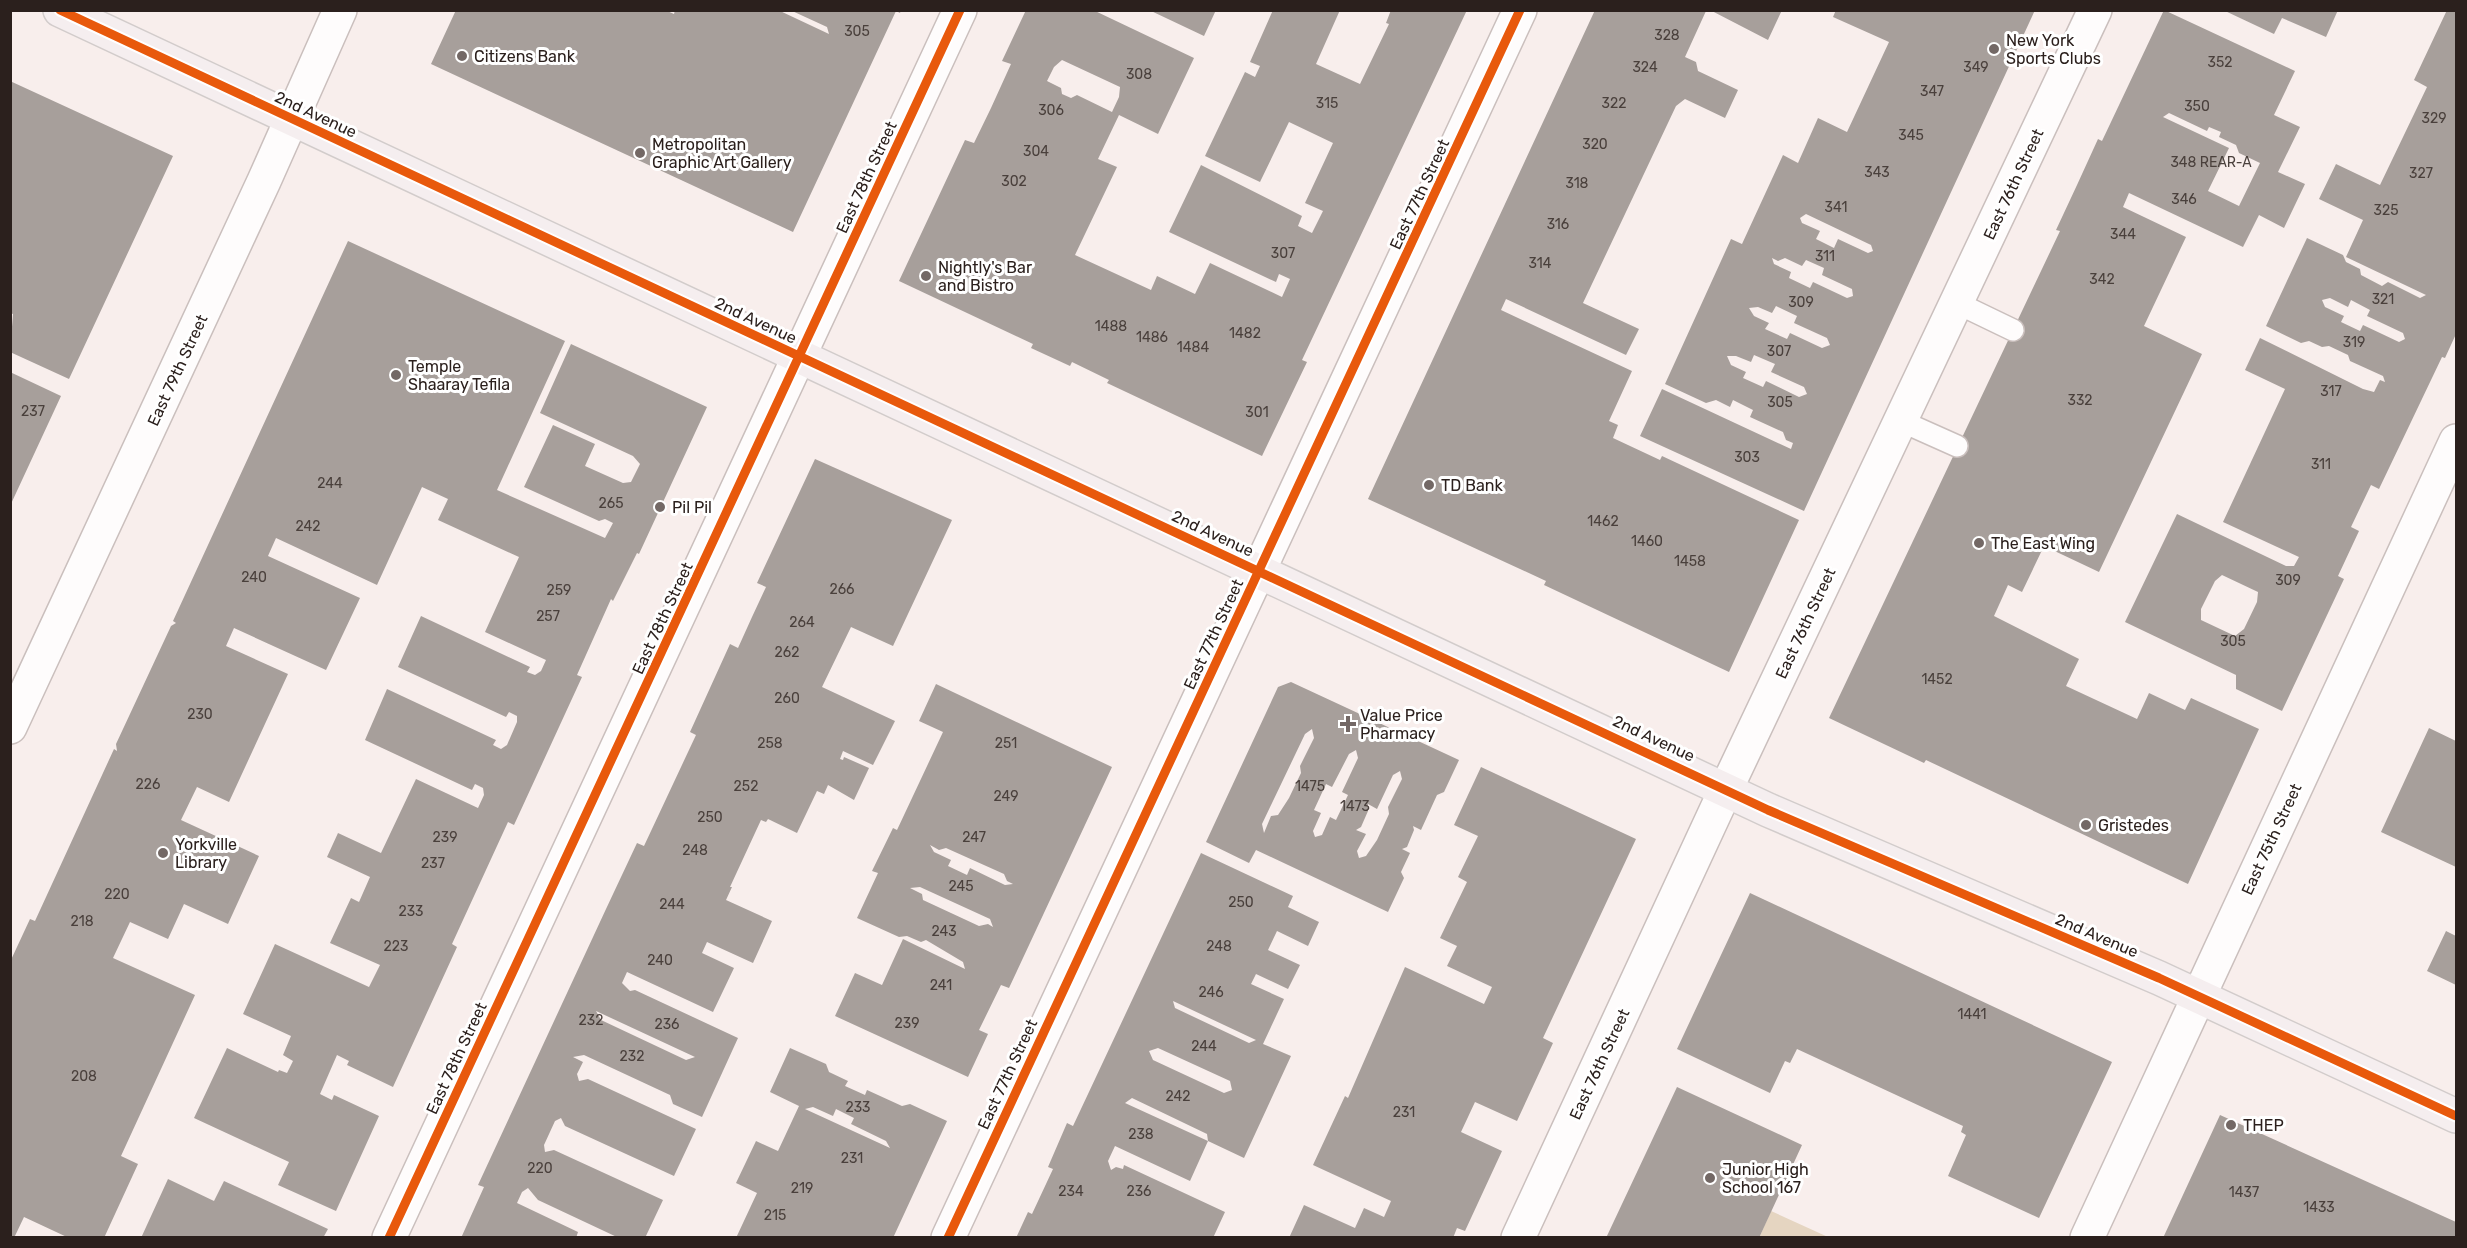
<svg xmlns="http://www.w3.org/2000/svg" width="2467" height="1248" font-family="Rubik,sans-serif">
	<rect width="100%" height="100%" fill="#f8eeec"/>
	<!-- green -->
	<path fill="#e5d5c1" d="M1771 1211 1828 1237 1759 1238Z"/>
	<!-- building -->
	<path fill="#a79f9b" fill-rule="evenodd" d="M456 10H665L674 14 675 10H778L829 34 827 27 790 10H901L900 13 896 11 793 232 431 64Z
		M1026 10H1093L1194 58 1158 134 1119 115 1098 159 1117 167 1075 255 1151 290 1157 276 1195 294 1210 263 1282 297 1290 279 1279 274 1276 282 1169 232 1201 165 1302 216 1298 226 1312 233 1323 211 1305 203 1333 143 1289 122 1260 182 1205 156 1245 72 1255 77 1260 66 1250 62 1273 10H1340L1316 64 1360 84 1389 24 1386 23 1391 10H1467L1302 360 1307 362 1262 456 1107 383 1109 380 1072 362 1070 366 1031 348 1033 344 899 281 965 140 974 143 991 108 1011 64 1002 61ZM1062 60 1120 87 1119 97 1112 112 1077 95 1071 98 1062 94 1061 88 1047 81 1054 67Z
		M1149 10H1216L1204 36Z
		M1595 10 1706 11 1685 57 1696 62 1698 71 1738 90 1725 118 1685 99 1676 106 1583 303 1639 329 1626 355 1506 299 1501 310 1632 371 1609 421 1618 425 1613 438 1660 460 1662 456 1799 520 1729 672 1544 585 1546 581 1368 499Z
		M1710 10H1782L1768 40Z
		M1836 10H2035L1804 511 1640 436 1662 389 1791 449 1793 443 1786 440 1783 432 1750 417 1753 410 1733 400 1730 407 1716 400 1706 403 1665 384 1731 239 1742 244 1783 155 1798 163 1818 118 1847 132 1889 42 1833 17ZM1806 214 1871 245 1873 251 1868 253 1838 239 1834 248 1816 239 1820 231 1802 223 1800 218ZM1772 258 1778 261 1785 258 1802 266 1806 260 1824 268 1822 275 1852 289 1853 296 1847 298 1813 282 1810 288 1789 278 1791 272 1774 264ZM1776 306 1797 316 1794 323 1827 338 1830 345 1822 348 1790 333 1787 339 1765 329 1769 323 1754 316 1749 308 1758 307 1772 313ZM1754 355 1775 364 1771 372 1804 387 1807 394 1799 397 1766 381 1763 387 1743 378 1746 372 1731 365 1727 356H1736L1751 362Z
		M2164 10 2295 71 2274 115 2300 127 2278 172 2305 184 2284 228 2259 215 2243 247 2129 193 2123 207 2186 237 2144 326 2202 354 2099 572 2044 546 2022 592 2008 585 1994 616 2079 659 2066 686 2137 719 2149 693 2185 710 2191 698 2259 729 2188 884 1926 760 1924 763 1829 718 2060 231 2056 230 2077 185 2098 139 2102 141ZM2169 113 2207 131 2209 127 2221 132 2219 137 2236 145 2239 153 2260 163 2239 206 2208 191 2229 148 2163 117Z
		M2223 10H2338L2326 37 2282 18 2274 34Z
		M2447 10H2456V334L2445 358 2442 357 2379 489 2371 485 2351 527 2359 531 2338 576 2344 579 2282 711 2236 689V675L2125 622 2177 514 2286 566H2294L2299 557 2223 522 2285 389 2245 370 2260 338 2363 389 2374 392 2380 380 2385 382 2383 376 2350 361 2348 355 2329 346 2322 347 2309 341 2301 343 2266 326 2307 238 2343 255 2346 262 2360 269 2361 275 2382 286 2388 282 2420 298 2426 295 2346 257 2363 220 2319 199 2336 164 2380 185 2427 87 2414 80ZM2330 298 2348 307 2351 300 2370 310 2367 316 2403 333 2405 339 2399 342 2363 325 2360 331 2341 322 2344 316 2325 307 2322 300ZM2222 575 2258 592 2257 602 2244 629 2235 636 2201 620V609L2215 581Z
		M10 81 173 156 69 379 10 352 13 314 10 313Z
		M348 241 565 341 497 490 605 538 613 523 605 519 599 521 524 487 553 425 595 444 585 466 623 483 631 482 640 464 633 456 540 413 571 344 707 407 639 554 637 553 613 601 611 599 577 675 582 677 514 825 508 822 452 944 457 947 393 1087 347 1065 349 1061 337 1055 320 1094 332 1100 334 1095 379 1116 336 1211 278 1185 289 1162 194 1118 227 1048 278 1072 279 1070 287 1073 293 1061 283 1055 291 1036 243 1014 275 944 369 987 380 965 330 943 351 898 359 902 370 877 327 857 338 833 381 853 416 779 478 808 484 795 483 788 475 784 472 790 365 740 387 689 496 740 493 745 501 749 507 745 517 722V716L509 712 506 717 398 667 421 616 530 667 527 672 535 675 541 671 546 660 485 632 519 557 438 520 448 499 422 487 377 585 276 538 268 556 360 598 326 670 234 628 226 646 288 674 229 802 197 787 181 820 259 856 228 924 184 904 168 939 130 922 113 958 195 995 121 1156 138 1164 104 1238H69L24 1217 14 1238H10V962L30 919 35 921 114 749 117 751 116 744 171 626 176 623 173 621Z
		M10 372 61 396 10 506Z
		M815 459 952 520 893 646 851 627 822 687 895 721 873 765 843 751 840 759 843 760 844 757 869 768 854 800 828 785 824 794 817 791 797 833 768 819 766 822 761 820 730 887H732L726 900 772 921 753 963 707 942 702 953 734 968 713 1012 627 972 622 983 630 991 635 990 738 1038 702 1117 673 1104 670 1095 584 1055 573 1057 583 1062 577 1074 579 1081 588 1079 696 1129 674 1176 565 1126 561 1118 555 1121 544 1145 545 1152 554 1150 663 1200 645 1238H619L538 1200 528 1188 522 1192 517 1203 578 1232 576 1238H461L484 1187 478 1185 606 909 637 843 644 846 696 735 690 732 730 644 738 648 752 617 766 587 757 583ZM596 1011 695 1057 686 1060 601 1020Z
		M1291 682 1459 760 1444 792 1437 795 1421 830 1413 826 1414 830 1407 847 1402 849 1410 853 1401 872 1404 878 1388 912 1256 850 1249 863 1206 842 1278 687ZM1312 729 1314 738 1300 766 1301 773 1289 798 1278 815 1271 816 1264 833 1262 824 1305 734ZM1356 750 1358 758 1342 792 1348 795 1336 820 1330 817 1322 835 1315 837 1313 831 1321 813 1314 810 1326 784 1332 787 1349 754ZM1400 771 1402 779 1388 807 1389 814 1377 840 1366 856 1359 858 1357 851 1366 834 1356 830 1361 827 1368 811V804L1377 809 1393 775Z
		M936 684 1112 767 1009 988 1001 985 979 1030 988 1034 968 1077 835 1016 855 973 882 985 903 939 965 969 963 962 926 940 921 942 907 936 899 937 857 918 878 873 872 871 893 828 897 830 943 732 919 721ZM930 845 939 850 946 848 1004 874 1007 881 1013 884 1005 885 970 868 967 875 948 866 951 860 934 852ZM920 887 990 919 993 927 988 924 979 926 923 900 922 894 910 888Z
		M2429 728 2456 741V867L2381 832Z
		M1481 767 1636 839 1543 1038 1553 1043 1517 1121 1475 1102 1461 1132 1502 1151 1465 1231 1457 1228 1453 1238H1289L1304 1205 1355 1228 1364 1208 1384 1217 1391 1201 1313 1165 1345 1096 1348 1098 1405 967 1484 1004 1492 987 1447 966 1457 946 1440 938 1467 882 1458 877 1478 836 1454 825Z
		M1201 853 1293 896 1288 907 1319 922 1308 946 1277 931 1268 950 1300 965 1288 989 1256 974 1251 984 1284 999 1263 1044 1291 1056 1244 1158 1208 1141 1207 1134 1132 1098 1125 1103 1208 1141 1190 1181 1115 1146 1108 1161 1111 1170 1116 1167 1123 1169 1124 1165 1225 1212 1213 1238H1016L1028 1212 1032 1214 1053 1169 1048 1167 1067 1123 1073 1126ZM1173 1001 1256 1040 1249 1043 1175 1008ZM1158 1048 1230 1081 1232 1090 1224 1093 1153 1060 1149 1051Z
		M1750 893 2112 1062 2039 1218 1948 1176 1966 1135 1961 1132 1963 1126 1797 1049 1790 1063 1785 1061 1770 1093 1677 1049Z
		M2446 931 2456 936V985L2427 971Z
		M790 1048 826 1064 829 1072 848 1081 845 1086 865 1095 867 1090 902 1106 910 1104 947 1121 893 1238H736L757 1193 736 1183 756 1141 778 1151 799 1106 770 1092ZM813 1107 833 1116 836 1109 854 1118 851 1124 886 1141 890 1148 805 1109Z
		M1677 1087 1802 1145 1759 1238H1606Z
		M2220 1115 2456 1222V1238H2163Z
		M168 1179 214 1201 224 1181 328 1229 323 1238H141Z"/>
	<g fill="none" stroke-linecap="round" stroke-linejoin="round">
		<!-- lane casing -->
		<g stroke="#cabfbd" stroke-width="24">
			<path id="lane" d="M1957 303 2013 330
				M1901 421 1957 446"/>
		</g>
		<!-- street casing -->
		<g stroke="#cabfbd" stroke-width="36">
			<path id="street" d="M389 1238 960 10
				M948 1238 1520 10
				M1518 1238 1726 789 2095 10
				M2087 1238 2456 441"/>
		</g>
		<!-- secondary casing -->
		<g stroke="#cabfbd" stroke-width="36">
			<path id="secondary" d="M10 727 264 181 340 10"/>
		</g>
		<!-- primary casing -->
		<g stroke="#d2cccb" stroke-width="36">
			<path id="primary" d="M60 10 1768 810 2159 978 2456 1116"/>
		</g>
		<!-- lane -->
		<use href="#lane" stroke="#fefcfc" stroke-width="21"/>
		<!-- street -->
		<use href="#street" stroke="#fefcfc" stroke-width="33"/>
		<!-- secondary -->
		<use href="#secondary" stroke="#fefcfc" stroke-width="33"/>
		<!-- primary -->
		<use href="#primary" stroke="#f5eeef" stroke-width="33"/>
		<!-- cycleway casing -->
		<g stroke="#fff" stroke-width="13">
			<path id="cycleway" d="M60 10 1768 810 2159 978 2456 1116
				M389 1238 960 10
				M948 1238 1520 10"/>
		</g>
		<!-- cycleway -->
		<use href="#cycleway" stroke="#e8590c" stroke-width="9"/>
	</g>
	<!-- markers -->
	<g fill="#736865" stroke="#fff" stroke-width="2">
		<circle cx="1994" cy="49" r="6"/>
		<circle cx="462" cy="56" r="6"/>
		<circle cx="640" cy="153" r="6"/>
		<circle cx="926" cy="276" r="6"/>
		<circle cx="396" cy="375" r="6"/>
		<circle cx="1429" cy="485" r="6"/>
		<circle cx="660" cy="507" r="6"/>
		<circle cx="1979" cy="543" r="6"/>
		<path d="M1345 715h6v6h6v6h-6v6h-6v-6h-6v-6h6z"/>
		<circle cx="2086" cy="825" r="6"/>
		<circle cx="163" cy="853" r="6"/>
		<circle cx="2231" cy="1125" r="6"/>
		<circle cx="1710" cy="1178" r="6"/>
	</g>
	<g text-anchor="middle" stroke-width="6" stroke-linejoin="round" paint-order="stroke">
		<!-- number labels -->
		<g font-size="14" fill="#4a403c">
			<text x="857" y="36">305</text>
			<text x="1667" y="40">328</text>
			<text x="2220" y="67">352</text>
			<text x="1645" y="72">324</text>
			<text x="1976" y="72">349</text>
			<text x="1139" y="79">308</text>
			<text x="1932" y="96">347</text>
			<text x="1327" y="108">315</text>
			<text x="1614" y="108">322</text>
			<text x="2197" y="111">350</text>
			<text x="1051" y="115">306</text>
			<text x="2434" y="123">329</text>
			<text x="1911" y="140">345</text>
			<text x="1595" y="149">320</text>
			<text x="1036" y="156">304</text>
			<text x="2211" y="167">348 REAR-A</text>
			<text x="1877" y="177">343</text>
			<text x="2421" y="178">327</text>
			<text x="1014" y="186">302</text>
			<text x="1577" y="188">318</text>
			<text x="2184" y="204">346</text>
			<text x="1836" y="212">341</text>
			<text x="2386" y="215">325</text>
			<text x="1558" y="229">316</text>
			<text x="2123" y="239">344</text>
			<text x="1283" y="258">307</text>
			<text x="1825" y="261">311</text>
			<text x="1540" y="268">314</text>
			<text x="2102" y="284">342</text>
			<text x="2383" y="304">321</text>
			<text x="1801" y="307">309</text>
			<text x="1111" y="331">1488</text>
			<text x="1245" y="338">1482</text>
			<text x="1152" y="342">1486</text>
			<text x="2354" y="347">319</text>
			<text x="1193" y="352">1484</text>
			<text x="1779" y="356">307</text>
			<text x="2331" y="396">317</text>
			<text x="2080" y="405">332</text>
			<text x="1780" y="407">305</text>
			<text x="33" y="416">237</text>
			<text x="1257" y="417">301</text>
			<text x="1747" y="462">303</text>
			<text x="2321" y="469">311</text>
			<text x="330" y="488">244</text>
			<text x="611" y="508">265</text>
			<text x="1603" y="526">1462</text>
			<text x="308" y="531">242</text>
			<text x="1647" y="546">1460</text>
			<text x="1690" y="566">1458</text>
			<text x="254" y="582">240</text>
			<text x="2288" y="585">309</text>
			<text x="842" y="594">266</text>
			<text x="559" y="595">259</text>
			<text x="548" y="621">257</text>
			<text x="802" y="627">264</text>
			<text x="2233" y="646">305</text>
			<text x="787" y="657">262</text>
			<text x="1937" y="684">1452</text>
			<text x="787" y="703">260</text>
			<text x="200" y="719">230</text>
			<text x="770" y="748">258</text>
			<text x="1006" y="748">251</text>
			<text x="148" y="789">226</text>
			<text x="746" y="791">252</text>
			<text x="1310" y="791">1475</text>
			<text x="1006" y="801">249</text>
			<text x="1355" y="811">1473</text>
			<text x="710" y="822">250</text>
			<text x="445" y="842">239</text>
			<text x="974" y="842">247</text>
			<text x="695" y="855">248</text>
			<text x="433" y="868">237</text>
			<text x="961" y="891">245</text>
			<text x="117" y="899">220</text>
			<text x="1241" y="907">250</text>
			<text x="672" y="909">244</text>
			<text x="411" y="916">233</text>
			<text x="82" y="926">218</text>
			<text x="944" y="936">243</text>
			<text x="396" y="951">223</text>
			<text x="1219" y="951">248</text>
			<text x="660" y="965">240</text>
			<text x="941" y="990">241</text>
			<text x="1211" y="997">246</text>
			<text x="1972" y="1019">1441</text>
			<text x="591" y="1025">232</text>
			<text x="907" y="1028">239</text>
			<text x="667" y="1029">236</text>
			<text x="1204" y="1051">244</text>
			<text x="632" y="1061">232</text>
			<text x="84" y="1081">208</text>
			<text x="1178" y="1101">242</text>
			<text x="858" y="1112">233</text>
			<text x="1404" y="1117">231</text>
			<text x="1141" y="1139">238</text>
			<text x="852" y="1163">231</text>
			<text x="540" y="1173">220</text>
			<text x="802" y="1193">219</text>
			<text x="1071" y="1196">234</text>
			<text x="1139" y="1196">236</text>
			<text x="2244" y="1197">1437</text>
			<text x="2319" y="1212">1433</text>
			<text x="775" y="1220">215</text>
		</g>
		<!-- poi labels -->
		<g font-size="16" fill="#2b201d" stroke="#fff" text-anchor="start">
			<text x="2006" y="46">New York<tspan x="2006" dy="18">Sports Clubs</tspan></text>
			<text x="474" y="62">Citizens Bank</text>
			<text x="652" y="150">Metropolitan<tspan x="652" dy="18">Graphic Art Gallery</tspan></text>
			<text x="938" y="273">Nightly's Bar<tspan x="938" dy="18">and Bistro</tspan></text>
			<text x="408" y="372">Temple<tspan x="408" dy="18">Shaaray Tefila</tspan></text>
			<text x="1441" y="491">TD Bank</text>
			<text x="672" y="513">Pil Pil</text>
			<text x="1991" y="549">The East Wing</text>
			<text x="1360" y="721">Value Price<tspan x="1360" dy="18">Pharmacy</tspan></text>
			<text x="2098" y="831">Gristedes</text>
			<text x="175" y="850">Yorkville<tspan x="175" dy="18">Library</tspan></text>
			<text x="2243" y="1131">THEP</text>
			<text x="1722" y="1175">Junior High<tspan x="1722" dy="18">School 167</tspan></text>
		</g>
		<!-- street labels -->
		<g font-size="16" fill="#2b201d" stroke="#fff">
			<text transform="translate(316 114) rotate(25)" y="6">2nd Avenue</text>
			<text transform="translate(866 177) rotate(-65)" y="6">East 78th Street</text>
			<text transform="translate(2013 184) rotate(-65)" y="6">East 76th Street</text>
			<text transform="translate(1419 194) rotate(-65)" y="6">East 77th Street</text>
			<text transform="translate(756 320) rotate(25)" y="6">2nd Avenue</text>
			<text transform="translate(177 370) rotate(-65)" y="6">East 79th Street</text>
			<text transform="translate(1213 533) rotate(25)" y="6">2nd Avenue</text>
			<text transform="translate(662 618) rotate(-65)" y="6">East 78th Street</text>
			<text transform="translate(1805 623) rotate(-65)" y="6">East 76th Street</text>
			<text transform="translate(1213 634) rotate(-65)" y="6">East 77th Street</text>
			<text transform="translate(1654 738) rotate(25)" y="6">2nd Avenue</text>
			<text transform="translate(2271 839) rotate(-65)" y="6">East 75th Street</text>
			<text transform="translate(2097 935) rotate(23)" y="6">2nd Avenue</text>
			<text transform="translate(456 1058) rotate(-65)" y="6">East 78th Street</text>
			<text transform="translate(1599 1064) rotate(-65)" y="6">East 76th Street</text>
			<text transform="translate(1007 1074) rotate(-65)" y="6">East 77th Street</text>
		</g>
	</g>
	<!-- border -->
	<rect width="2467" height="1248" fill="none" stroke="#2b201d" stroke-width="24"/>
</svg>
